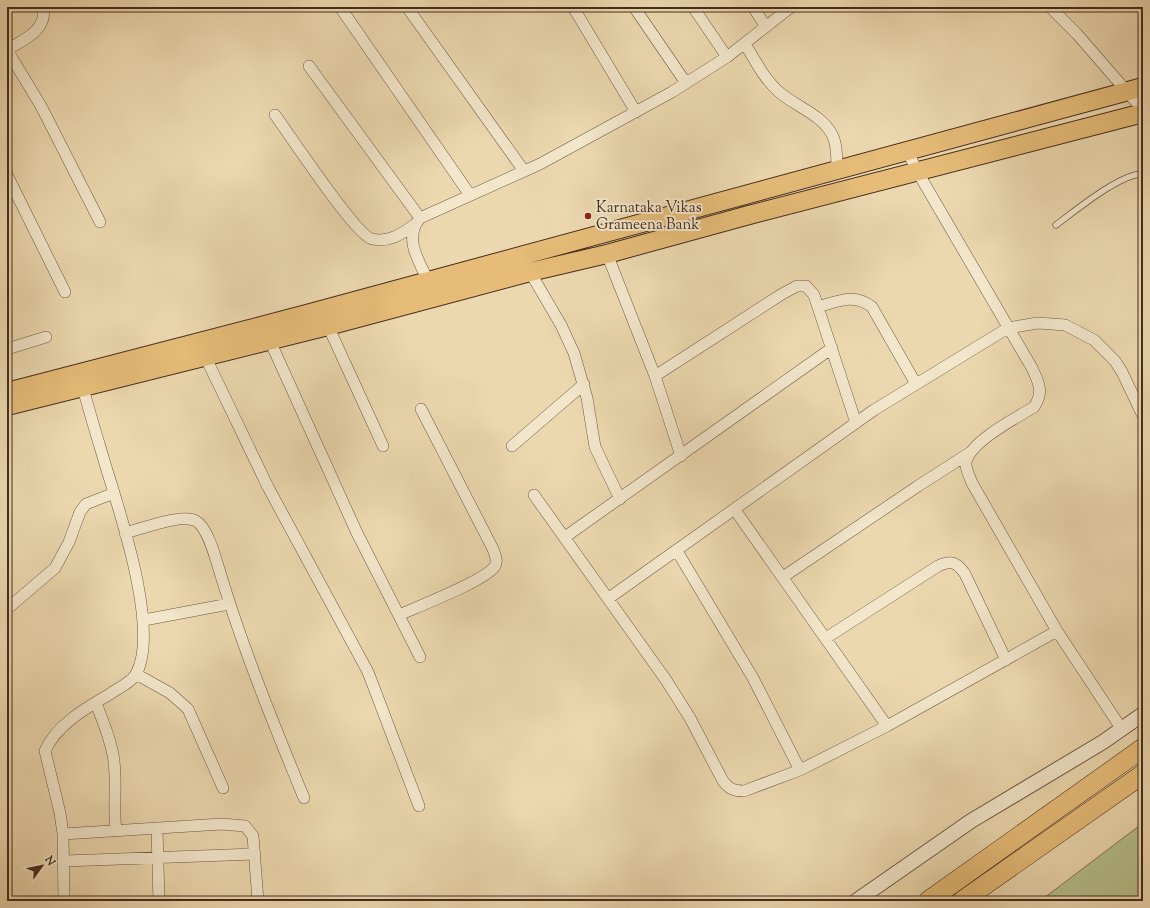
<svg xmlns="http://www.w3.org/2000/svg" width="1150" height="908" font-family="'Sorts Mill Goudy',serif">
	<rect width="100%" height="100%" fill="#ecd8af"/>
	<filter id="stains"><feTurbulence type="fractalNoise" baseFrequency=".005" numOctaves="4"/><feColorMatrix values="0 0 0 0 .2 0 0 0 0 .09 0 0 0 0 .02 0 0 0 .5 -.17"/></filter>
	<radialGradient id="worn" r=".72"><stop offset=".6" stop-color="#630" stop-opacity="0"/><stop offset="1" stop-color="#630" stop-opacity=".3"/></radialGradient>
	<!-- grass -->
	<path fill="#b6bf8c" stroke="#7d7655" d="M1143 823V901H1040Z"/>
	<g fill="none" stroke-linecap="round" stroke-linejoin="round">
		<!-- service casing -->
		<g stroke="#6e5742" stroke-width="7">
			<path id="service" d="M1056 225C1075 211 1121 173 1143 174"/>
		</g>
		<!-- minor casing -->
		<g stroke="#6e5742" stroke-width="12">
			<path id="minor" d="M340 7 470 195
				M407 7 524 171
				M573 7 636 112
				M634 7 686 83
				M693 7 727 57
				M753 7 766 27
				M1050 7 1077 34 1143 110
				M745 44C755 60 764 79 779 92 796 107 826 116 834 139 837 148 837 159 837 169
				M7 50 41 106 100 222
				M7 50C23 40 48 30 43 7
				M309 66 420 218
				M275 115C290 135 355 235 372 239 388 243 402 234 414 225
				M907 150 917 171 1032 368C1039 383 1044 392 1034 407 1016 418 971 441 966 462 965 469 970 477 972 483L1057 631 1121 728
				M7 175 65 292
				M607 254 655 376 681 456
				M530 272 561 325 574 353 587 398 595 447 620 499
				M431 286C421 265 402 239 420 218L540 164 672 92 727 57 791 7
				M818 307C838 301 855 293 872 307L916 384
				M328 326 383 446
				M270 341 357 533 420 657
				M7 349 46 337
				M205 356 268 487 368 672 419 806
				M655 376 782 294 797 286H806L814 295 856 423
				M512 446 584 384
				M534 495 666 680 690 718 723 781C729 789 734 791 744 791L800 770 887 726 1057 631
				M735 510 887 726
				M125 533C142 529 181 513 196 521 209 528 217 564 222 579 245 654 274 725 304 798
				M565 537 832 348
				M677 551 753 678 800 770
				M783 577 918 486 971 452
				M609 598 874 410 1008 328 1038 323 1065 325 1094 340 1115 361 1122 372 1143 416
				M7 609 55 568 69 542 80 512 86 504 114 493
				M399 615C417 607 487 580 495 566 498 561 495 555 493 549L421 409
				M144 620 229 604
				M826 638 938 566C951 560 957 562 965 574L1006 660
				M136 674 170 693 188 709 223 788
				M96 703C103 722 112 742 114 762 117 785 113 807 116 831
				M157 828 159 901
				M63 834 222 824 245 826 253 836 258 901
				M65 861 255 854
				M64 901 63 834 60 813 45 751C56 725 86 708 110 694 118 688 131 683 136 674 160 631 120 513 106 467 98 440 90 414 83 388"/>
		</g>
		<!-- tertiary casing -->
		<g stroke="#6e5742" stroke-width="16">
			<path id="tertiary" d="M856 901 971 821 1103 742 1143 714"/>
		</g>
		<!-- primary casing -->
		<g stroke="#442c1e" stroke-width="20">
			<path id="primary" d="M7 392 303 315 1143 87
				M7 406 328 326 530 272 607 254 749 215 1143 113"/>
		</g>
		<!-- trunk casing -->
		<g stroke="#442c1e" stroke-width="20">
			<path id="trunk" d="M928 901 1143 748
				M962 901 1143 774"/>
		</g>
		<!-- service -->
		<use href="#service" stroke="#f3e6cb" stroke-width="5.5"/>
		<!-- minor -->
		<use href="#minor" stroke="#f3e6cb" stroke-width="11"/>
		<!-- tertiary -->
		<use href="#tertiary" stroke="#f3e6cb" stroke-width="14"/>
		<!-- primary -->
		<use href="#primary" stroke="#e6bc78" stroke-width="18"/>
		<!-- trunk -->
		<use href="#trunk" stroke="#e6bc78" stroke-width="19"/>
	</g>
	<!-- markers -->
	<circle fill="#8f2418" stroke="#f3e6cb" stroke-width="1.5" cx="588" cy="216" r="4"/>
	<g text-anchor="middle" stroke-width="4" stroke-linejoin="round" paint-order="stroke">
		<!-- poi labels -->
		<g font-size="15" fill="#442c1e" stroke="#f3e6cb" text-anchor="start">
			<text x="596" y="212">Karnataka Vikas<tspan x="596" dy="17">Grameena Bank</tspan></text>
		</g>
	</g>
	<!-- margin -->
	<rect width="1150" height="908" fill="none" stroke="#ecd8af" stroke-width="24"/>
	<rect x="8" y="8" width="1134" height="892" fill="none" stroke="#442c1e" stroke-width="2"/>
	<rect x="12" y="12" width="1126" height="884" fill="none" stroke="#442c1e"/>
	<!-- north arrow -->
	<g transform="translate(42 866) rotate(57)" stroke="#f3e6cb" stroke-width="3" paint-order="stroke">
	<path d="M0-3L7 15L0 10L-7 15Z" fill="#442c1e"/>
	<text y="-6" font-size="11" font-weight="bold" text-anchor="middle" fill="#442c1e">N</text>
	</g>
	<rect width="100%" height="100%" filter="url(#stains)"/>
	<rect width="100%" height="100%" fill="url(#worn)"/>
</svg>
